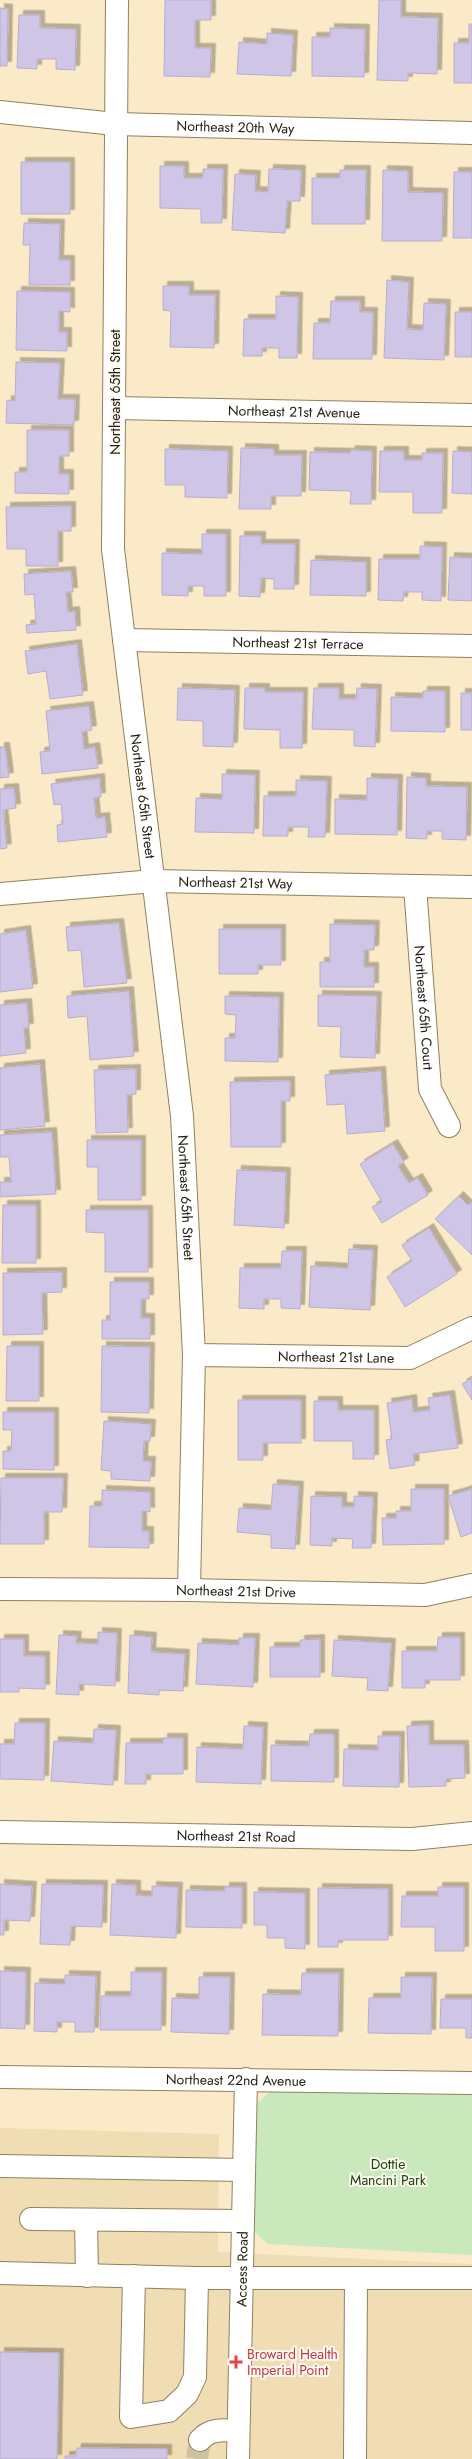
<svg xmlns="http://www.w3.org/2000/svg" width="472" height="2459" font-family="Jost,sans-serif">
	<defs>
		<filter id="shadow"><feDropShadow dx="4.5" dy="-4.5" stdDeviation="0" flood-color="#0004"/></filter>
	</defs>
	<rect width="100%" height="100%" fill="#fbeac8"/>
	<!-- built -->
	<path fill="#f1ddb3" d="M0 2128 219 2134 218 2252 472 2264V2459H0Z"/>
	<!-- green -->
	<path fill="#c9e9bc" d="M271 2091 472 2094V2255L268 2244 254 2231 256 2104Z"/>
	<!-- building -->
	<path fill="#cfc5e7" stroke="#b7adce" filter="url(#shadow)" d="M165 0H211V20H195V48H211L210 77 164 76Z
		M379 0H401V17L438 18 437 74 408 73V81L377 80Z
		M0 8 8 9 7 66H0Z
		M19 15H40V28L76 29 75 70 56 69V59H37V69L17 68Z
		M469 24H472V83H454V43H469Z
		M330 28 365 29 364 77 312 76V37H330Z
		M267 33 293 35 291 76 237 74 239 42 267 44Z
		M21 162H70V214H21Z
		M160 166H184V178H203V169H223L222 223H201V209L160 208Z
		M269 169 301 170 300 201H287L285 233 232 230 235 174 256 175 255 191 268 192Z
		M340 170H366L365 224H312V178H340Z
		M383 170 408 171V192L443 193 442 241H382Z
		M454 172H472V238H453Z
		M24 223 60 224 59 260H70V285H29L30 245H23Z
		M387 280 409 282 407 329 423 330 424 303 446 304 444 360 384 358Z
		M163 286H189V295H215L214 348 170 347 171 311 163 310Z
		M17 291 70 292V312L59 311V332H67V351L16 350Z
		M276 296 298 297 297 358H279V348H262V356H243L244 319H276Z
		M331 301H360V312H373L372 359H313L314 323H330Z
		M455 312H472V357H455Z
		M16 362 60 363 58 399H75L74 425 6 423 7 400 15 401Z
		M27 430H69V456H59V474H69V494L15 493V472H27Z
		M241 448 274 449V455H302L301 496H271V509H239Z
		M165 449 228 451 227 498 185 497V485H165Z
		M351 450 372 451 371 504H350L351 491 309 490 310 452 350 453Z
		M380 451H404V460H422V453H443L442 513H413V492H379Z
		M453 451 472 452V494L452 493Z
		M71 506V531H58V566H26V549H7L6 507Z
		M202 534H226V596H204V586H188V596L162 595V553L202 554Z
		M240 536H261V544H295L294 589H274V579L261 578 260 597 239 596Z
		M420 546 442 547 441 601 422 600V592H404L403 601 378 600 379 559H420Z
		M450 557 472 558V601L448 600Z
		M311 560 366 562V596L310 595Z
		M71 571 73 592H66L68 612 75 611 76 630 27 633 26 625 36 624 34 594 25 595 24 574Z
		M77 644 83 695 50 699 46 671 28 674 25 651Z
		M178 688 235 690 233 747 203 746V721L177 720Z
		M245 688H265V692H303L302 748H280V730L244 729Z
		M314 688H339V699H356L357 688 377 689 375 747 354 746V730L312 729Z
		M423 691H445V732L391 731V697L423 698Z
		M461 693H472V730H461Z
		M89 706 92 730 82 732 84 749 95 747 98 768 42 774 40 752 50 751 46 711Z
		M0 747H5L9 777 0 778Z
		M222 774 255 775 254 833 195 832 196 798 222 799Z
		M407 777 426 778V786L467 787 466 840 442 839V831H427V839L406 838Z
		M100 778 101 797 94 798 96 818 105 817 107 837 58 842 57 825 63 824 61 804 54 805 51 784Z
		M367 778 398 779 397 835 335 834V799L367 800Z
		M296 780 327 781 325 837H308L309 827H288V836H263L264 796H296Z
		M14 788 16 808 3 810 7 848 0 849V789Z
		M119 923 127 983 84 987 81 950 68 951 66 927Z
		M330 924 375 925 374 950H364V967H374V987H320V962H330Z
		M219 929H281V965H258V974H219Z
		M26 930 33 988 0 992V934Z
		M129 991 134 1056 90 1060 87 1016 68 1018 67 996Z
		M318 995 377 996 375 1058 340 1057 341 1027 318 1026Z
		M225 996 279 997 278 1062 225 1061V1038H235L236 1015 225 1014Z
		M27 1003 29 1028H24L26 1053 0 1056V1005Z
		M40 1064 45 1126 0 1130V1068Z
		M136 1069V1094L127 1095 128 1132 96 1133 94 1070Z
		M381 1071 385 1131 347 1134 345 1104 327 1105 325 1075Z
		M290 1081V1101H281V1147H231L230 1082Z
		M52 1132 56 1194 0 1197V1182H11L9 1157H0V1135Z
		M87 1140H141V1200H98V1167H87Z
		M393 1144 404 1162 398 1166 409 1183 418 1178 428 1195 382 1223 372 1207 382 1202 360 1164Z
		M237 1170 286 1172 284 1228 234 1225Z
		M459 1196 468 1205 472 1202V1255L435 1219Z
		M3 1205H36V1263H2Z
		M86 1210H148V1272H105V1233L86 1232Z
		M429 1228 457 1274 405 1307 387 1277 412 1261 402 1245Z
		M349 1249 373 1250 370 1310 309 1307 311 1266 348 1268Z
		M282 1251H302L300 1309 281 1308V1299H264V1309L239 1308 240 1268H281Z
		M62 1272V1292L42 1293 43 1334 3 1335V1273Z
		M110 1282H149V1299H141V1318H150V1339H102V1320H110Z
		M7 1346H39V1401H6Z
		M102 1346 150 1347 149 1413 101 1412Z
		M472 1378V1400L462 1384Z
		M450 1395 458 1448 413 1454 415 1465 390 1469 386 1440 392 1439 387 1403 412 1399 413 1412 430 1410 428 1398Z
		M238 1400H301V1443H263V1460H238Z
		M314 1401H338V1410H374V1459H353V1441H314Z
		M3 1412H54V1470L3 1469V1451H11L12 1430H3Z
		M104 1421 151 1424 150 1441H144L143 1461H151L150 1481 111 1479V1471L101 1470Z
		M1 1478H63L62 1512H44V1544H0Z
		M273 1484 299 1486 295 1549 271 1548V1535L237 1532 239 1508 271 1510Z
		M411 1489H444V1544L383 1545 382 1518H396V1511H411Z
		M472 1489V1533L461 1537 448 1496Z
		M102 1490 150 1492V1512L142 1511V1531H149V1548L89 1547 90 1506H102Z
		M311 1496 342 1497V1507H354V1496L373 1497 371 1548H352L353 1539 332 1538V1546L310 1545Z
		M98 1632 117 1633 115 1686 79 1684V1695L56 1694 59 1635 77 1636 76 1643 98 1644Z
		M130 1635 152 1637 151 1652 185 1654 183 1691 159 1690V1695L128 1693Z
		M438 1637H460V1680H425V1688H402V1651H437Z
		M239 1638H255L253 1687 196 1684 198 1643 239 1645Z
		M0 1639H24V1656H45V1689L19 1688V1692H0Z
		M320 1639V1677H270V1647H300V1640Z
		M334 1640 391 1643 388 1691 367 1690 368 1678 332 1676Z
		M15 1723H45L44 1780 0 1779V1744H14Z
		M429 1725V1745H464L465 1778 446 1779V1786L409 1787 407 1726Z
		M244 1726 263 1727 261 1784 196 1782 197 1747 243 1749Z
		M94 1729 116 1730 113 1785 51 1781 54 1741 93 1743Z
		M310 1734H334V1782L271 1781V1745L309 1746Z
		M378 1736H400L399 1787 343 1786 344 1749 378 1750Z
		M163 1738H183V1774H146V1784H125L126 1743H163Z
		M0 1884 32 1886 30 1921 4 1920V1935H0Z
		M42 1884 103 1885 102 1927 71 1926 70 1945 40 1944Z
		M112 1884 136 1885V1895L152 1896V1886L178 1887 176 1938 110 1935Z
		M225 1887H242V1928L186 1927V1890L225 1891Z
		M438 1887H464V1951H435V1927H401L402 1896H438Z
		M318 1888 388 1889V1940H338V1947H318Z
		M254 1892 305 1893V1949L285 1948V1938H267V1925H254Z
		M0 1971 26 1972 25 2029 0 2028Z
		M131 1972H162L161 2030H100L101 1996H131Z
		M302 1973H339L338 2036 262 2035 263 1994 301 1995Z
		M65 1975 96 1976 94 2032H75V2022H57V2032L34 2031 35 1983 65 1984Z
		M199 1977H230L229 2034 171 2032 172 1998 199 1999Z
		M401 1977H432L431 2034 368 2033 369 1998H401Z
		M441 1999H472V2038H466V2028H440Z
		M0 2352 59 2353 57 2459H0Z
		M77 2448 167 2449V2459H65V2456H76Z"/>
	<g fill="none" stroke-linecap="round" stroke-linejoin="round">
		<!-- minor-tunnel -->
		<path stroke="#d0c1a3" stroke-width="22" stroke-dasharray="22 11" stroke-linecap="butt" d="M197 2459 200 2440"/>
		<!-- minor casing -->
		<g stroke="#8f8060" stroke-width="24">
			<g id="minor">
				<path id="s1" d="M117 0 113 549 182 1116 194 1355 189 1590"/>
				<path id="s2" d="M0 112 115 124 472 133"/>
				<path id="s3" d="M116 408 472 415"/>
				<path id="s4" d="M124 640 472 646"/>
				<path id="s5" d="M415 886 430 1089 449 1126"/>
				<path id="s6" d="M0 894 154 881 472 887"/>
				<path id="s7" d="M194 1355 410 1358 472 1328"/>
				<path id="s8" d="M0 1589 189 1590 425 1595 472 1585"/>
				<path id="s9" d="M0 1832 412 1839 472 1833"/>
				<path id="s10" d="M0 2077 472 2083"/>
				<path d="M0 2166 244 2170"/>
				<path d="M31 2219 242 2221"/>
				<path d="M86 2220 87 2276"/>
				<path d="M0 2273 197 2278H472"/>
				<path d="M134 2276 131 2417 169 2411 187 2394 195 2377 197 2278"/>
				<path d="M200 2440C210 2428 224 2430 238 2431"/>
				<path id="s11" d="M238 2459 246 2079"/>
				<path d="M355 2459 356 2278"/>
			</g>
		</g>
		<!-- minor -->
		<use href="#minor" stroke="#fff" stroke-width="22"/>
	</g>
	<!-- markers -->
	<path fill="#e0444e" stroke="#fcf9f2" stroke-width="2" d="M233.5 2354.5h5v5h5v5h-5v5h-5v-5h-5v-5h5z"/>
	<g text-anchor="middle" stroke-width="4" stroke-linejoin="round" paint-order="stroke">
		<!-- street labels -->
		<g font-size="14" fill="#221c10" stroke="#fcf9f2">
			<text dy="5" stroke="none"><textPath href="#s2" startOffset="236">Northeast 20th Way</textPath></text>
			<text transform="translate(115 392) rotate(-90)" y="5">Northeast 65th Street</text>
			<text dy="5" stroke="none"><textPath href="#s3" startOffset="178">Northeast 21st Avenue</textPath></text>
			<text dy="5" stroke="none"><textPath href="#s4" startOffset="174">Northeast 21st Terrace</textPath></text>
			<text dy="5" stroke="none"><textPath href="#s1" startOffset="798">Northeast 65th Street</textPath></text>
			<text dy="5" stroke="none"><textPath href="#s6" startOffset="236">Northeast 21st Way</textPath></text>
			<text dy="5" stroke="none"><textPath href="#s5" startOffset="122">Northeast 65th Court</textPath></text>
			<text dy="5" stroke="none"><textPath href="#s1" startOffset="1202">Northeast 65th Street</textPath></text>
			<text dy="5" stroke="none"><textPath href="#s7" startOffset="142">Northeast 21st Lane</textPath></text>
			<text dy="5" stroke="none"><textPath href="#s8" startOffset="236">Northeast 21st Drive</textPath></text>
			<text dy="5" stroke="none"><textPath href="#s9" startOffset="236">Northeast 21st Road</textPath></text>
			<text dy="5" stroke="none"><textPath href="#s10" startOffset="236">Northeast 22nd Avenue</textPath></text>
			<text dy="5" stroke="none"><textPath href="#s11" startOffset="190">Access Road</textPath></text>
		</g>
		<!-- park labels -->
		<g font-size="14" fill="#1a4500" stroke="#fcf9f2">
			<text x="388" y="2169">Dottie<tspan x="388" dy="16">Mancini Park</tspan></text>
		</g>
		<!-- health labels -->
		<g font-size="14" fill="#be3a42" stroke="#fcf9f2" text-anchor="start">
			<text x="247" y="2359">Broward Health<tspan x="247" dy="16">Imperial Point</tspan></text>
		</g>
	</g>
</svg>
